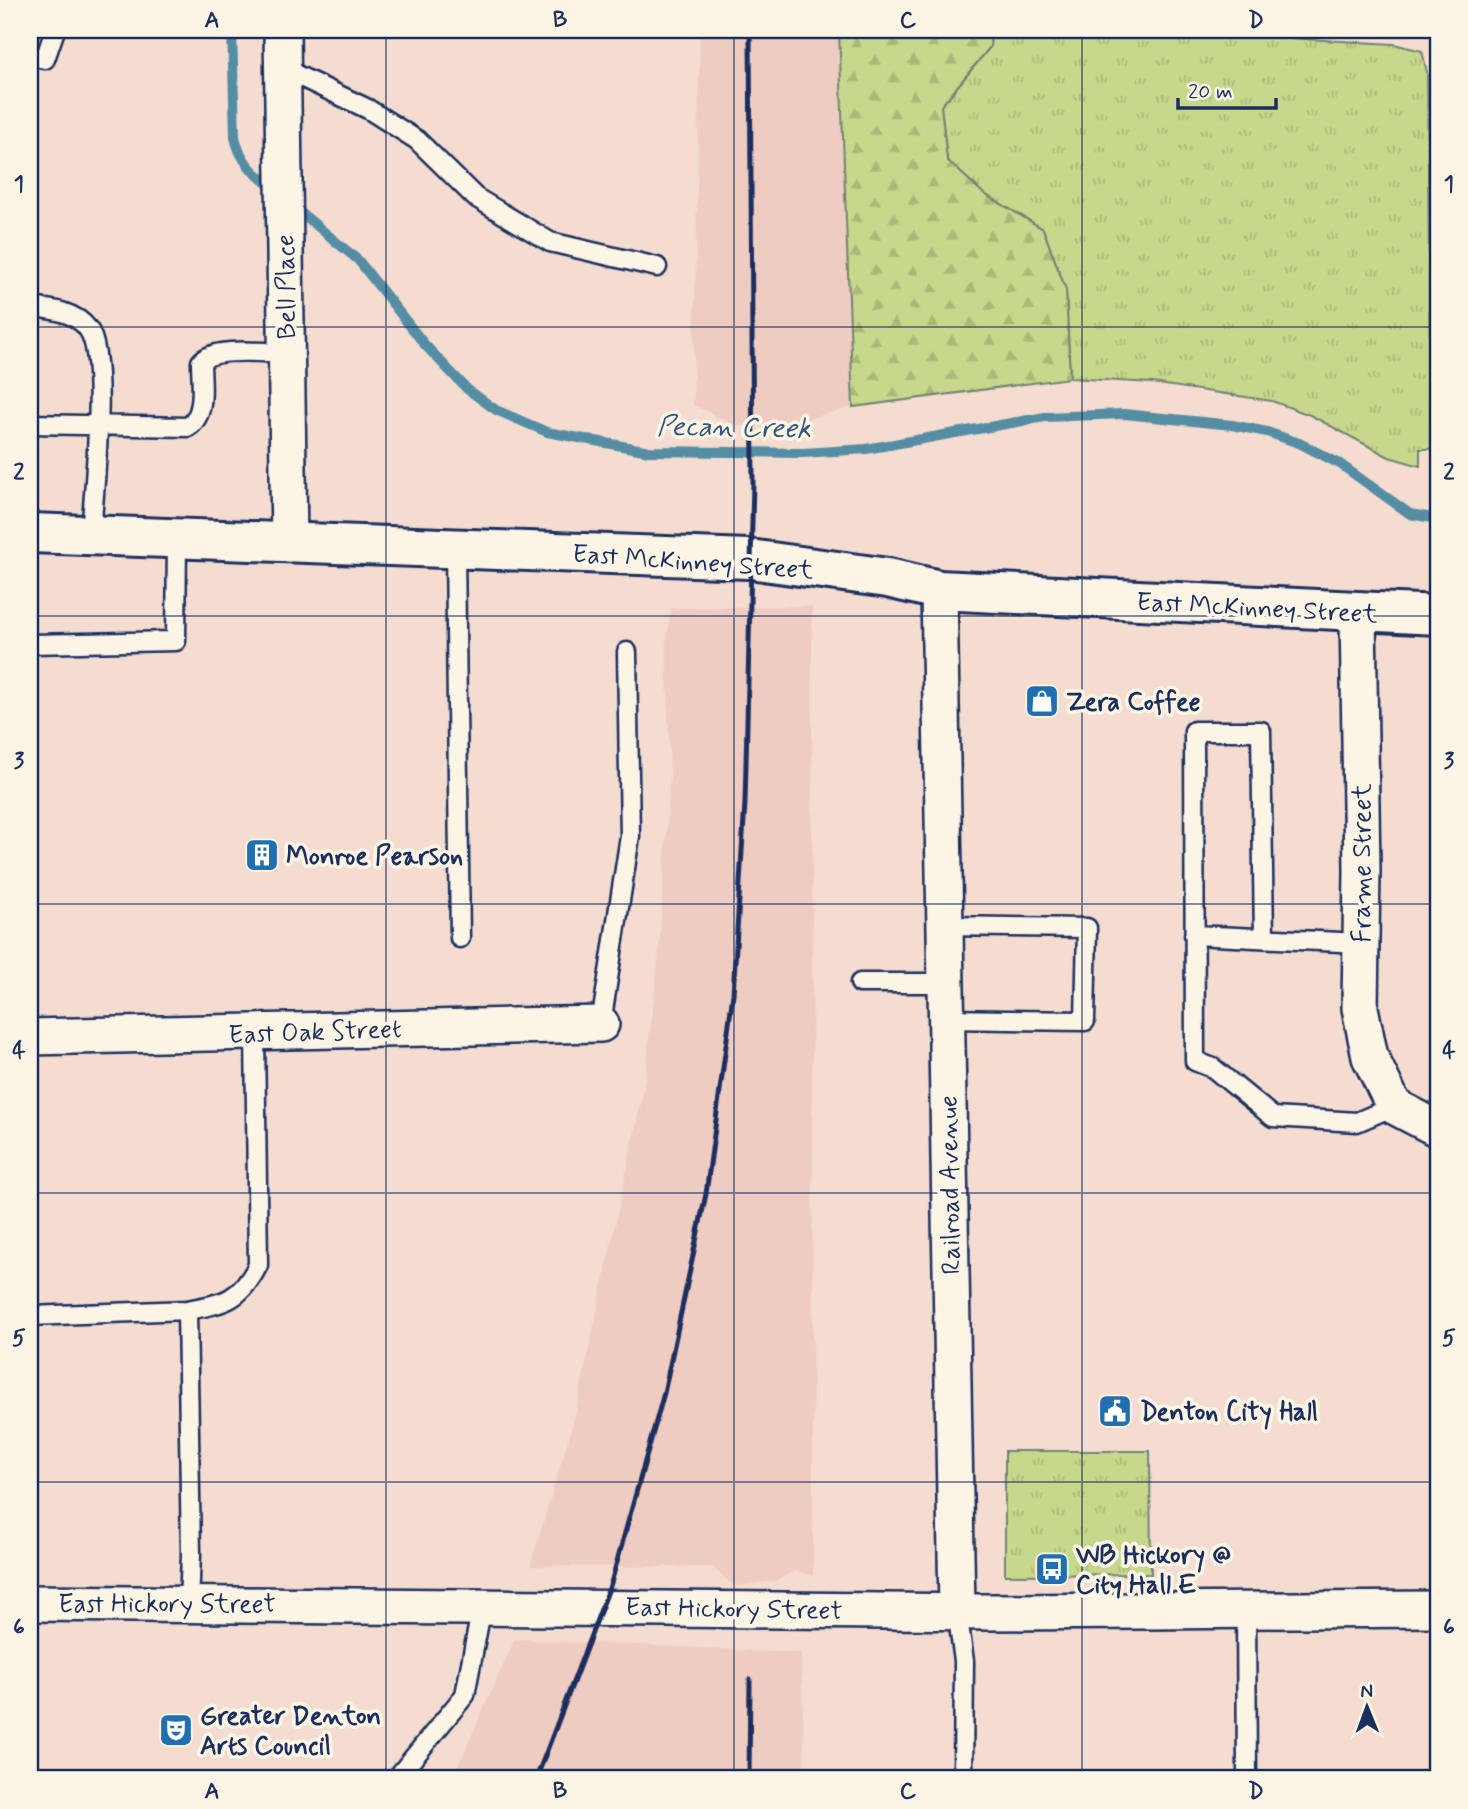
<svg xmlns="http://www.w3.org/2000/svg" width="1468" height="1809" font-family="Mynerve,sans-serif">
	<defs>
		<pattern id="grass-tufts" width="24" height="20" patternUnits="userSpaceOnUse" patternTransform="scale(1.75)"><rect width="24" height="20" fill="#c7d78b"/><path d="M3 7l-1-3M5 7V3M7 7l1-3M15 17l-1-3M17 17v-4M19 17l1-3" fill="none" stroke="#aab97a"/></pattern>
		<pattern id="forest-firs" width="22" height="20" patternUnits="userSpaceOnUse" patternTransform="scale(1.75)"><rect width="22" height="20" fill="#c7d78b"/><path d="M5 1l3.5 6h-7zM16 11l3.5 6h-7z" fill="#aab97a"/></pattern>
	</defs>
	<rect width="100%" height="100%" fill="#f4ddd0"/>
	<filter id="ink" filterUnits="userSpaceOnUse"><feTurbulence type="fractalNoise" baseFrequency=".0143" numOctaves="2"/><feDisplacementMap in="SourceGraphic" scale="14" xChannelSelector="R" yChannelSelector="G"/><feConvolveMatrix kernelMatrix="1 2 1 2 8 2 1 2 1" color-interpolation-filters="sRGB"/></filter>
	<g filter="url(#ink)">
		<!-- built -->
		<path fill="#eeccc1" d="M700 30H839L853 407 785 425 738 426 693 405Z
			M812 606 813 1576 795 1571 776 1581 734 1586 712 1567 530 1566 575 1416 644 1087 659 952 670 774 666 641 671 608Z
			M515 1639 801 1653 805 1779H452Z"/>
		<!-- grass -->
		<path fill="url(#grass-tufts)" stroke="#718374" stroke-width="2" d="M991 30H1148L1394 44 1422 51 1427 72 1431 449H1420V466L1389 457 1310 415 1272 401 1152 383 1070 378 1066 290 1043 229 983 193 947 160 941 106 990 47Z
			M1005 1451H1150L1151 1574 1005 1575Z"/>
		<!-- forest -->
		<path fill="url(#forest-firs)" stroke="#718374" stroke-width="2" d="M839 30H991L990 47 941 106 947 160 983 193 1043 229 1066 290 1070 378 853 407Z"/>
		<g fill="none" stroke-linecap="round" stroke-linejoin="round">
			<!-- stream -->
			<path stroke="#548da4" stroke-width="10" d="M232 30 235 137C240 163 257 175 276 191
				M293 206 358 260 425 345 467 389 496 410 547 432 649 451 803 453 866 449 1045 417 1124 414 1232 425 1267 432 1299 443 1340 464 1410 514 1438 519"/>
			<!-- service casing -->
			<g stroke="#1b2f5e" stroke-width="23">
				<path id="service" d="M30 56 45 59 55 30
					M282 68 368 109 417 140 475 197 550 242 657 267
					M30 307C50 309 75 311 88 329 109 358 93 495 91 536
					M30 424 188 427C207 415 201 382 201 362 213 346 266 353 286 353
					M455 550 460 938
					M30 644 176 641 177 540
					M945 926 1087 928 1085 1021 946 1019
					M1194 935 1361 943
					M1264 938 1261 731H1194L1195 1061 1213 1068 1273 1117 1357 1122 1394 1106
					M860 983H946
					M601 1024 630 836 627 652
					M30 1316 187 1310
					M189 1604 191 1555 187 1310C225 1303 240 1301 258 1265L255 1033
					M1246 1610 1247 1779
					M957 1611 964 1661 963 1779
					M396 1779 465 1695 482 1606"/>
			</g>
			<!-- minor casing -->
			<g stroke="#1b2f5e" stroke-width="40">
				<path id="minor" d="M282 30 289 544
					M939 590 957 1611
					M1358 613 1362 870 1360 1008 1370 1057 1394 1106 1438 1129
					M30 1037 601 1024
					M30 1603 990 1612 1438 1609"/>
			</g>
			<!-- secondary casing -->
			<g stroke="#1b2f5e" stroke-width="44">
				<path id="secondary" d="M30 533 749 559 888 578 939 590 1438 615"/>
			</g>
			<!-- service -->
			<use href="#service" stroke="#fcf5e5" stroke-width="18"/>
			<!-- minor -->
			<use href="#minor" stroke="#fcf5e5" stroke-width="35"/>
			<!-- secondary -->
			<use href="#secondary" stroke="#fcf5e5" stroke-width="38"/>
			<!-- rail -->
			<path stroke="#1b2f5e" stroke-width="5" d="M536 1779 611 1583 664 1393 706 1194 733 994 745 803 753 482 750 30
				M749 1779 750 1679"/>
		</g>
	</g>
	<!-- grid -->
	<path fill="none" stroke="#1b2f5e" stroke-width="2" stroke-opacity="0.55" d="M386 30V1779M734 30V1779M1082 30V1779M30 327H1438M30 616H1438M30 904H1438M30 1193H1438M30 1482H1438"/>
	<!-- icons -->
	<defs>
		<g id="shop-square" transform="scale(1.75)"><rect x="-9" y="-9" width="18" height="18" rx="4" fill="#1f6fb2" stroke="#fcf5e5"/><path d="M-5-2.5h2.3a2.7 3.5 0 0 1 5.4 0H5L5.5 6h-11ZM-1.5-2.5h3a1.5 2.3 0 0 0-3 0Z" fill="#fff"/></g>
		<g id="building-square" transform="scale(1.75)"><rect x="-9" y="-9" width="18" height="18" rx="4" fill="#1f6fb2" stroke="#fcf5e5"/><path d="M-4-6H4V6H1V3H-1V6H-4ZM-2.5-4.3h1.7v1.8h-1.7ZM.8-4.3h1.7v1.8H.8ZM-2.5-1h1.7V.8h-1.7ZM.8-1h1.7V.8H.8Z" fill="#fff"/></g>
		<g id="civic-square" transform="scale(1.75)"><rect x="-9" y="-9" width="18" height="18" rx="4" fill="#1f6fb2" stroke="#fcf5e5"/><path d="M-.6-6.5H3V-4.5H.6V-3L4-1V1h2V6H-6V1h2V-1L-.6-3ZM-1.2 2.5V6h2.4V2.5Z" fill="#fff"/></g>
		<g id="bus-square" transform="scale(1.75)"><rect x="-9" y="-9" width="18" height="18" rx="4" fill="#1f6fb2" stroke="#fcf5e5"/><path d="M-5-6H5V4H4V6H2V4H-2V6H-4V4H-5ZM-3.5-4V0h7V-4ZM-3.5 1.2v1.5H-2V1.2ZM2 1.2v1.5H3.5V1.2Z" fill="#fff"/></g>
		<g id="theatre-square" transform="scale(1.75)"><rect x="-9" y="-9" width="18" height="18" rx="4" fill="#1f6fb2" stroke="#fcf5e5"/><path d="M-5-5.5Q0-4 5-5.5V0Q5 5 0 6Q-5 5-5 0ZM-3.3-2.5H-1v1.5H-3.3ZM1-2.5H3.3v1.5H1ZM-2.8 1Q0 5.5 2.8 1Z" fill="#fff"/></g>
	</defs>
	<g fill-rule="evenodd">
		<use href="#shop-square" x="1042" y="701"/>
		<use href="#building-square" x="262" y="855"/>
		<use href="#civic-square" x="1115" y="1411"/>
		<use href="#bus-square" x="1052" y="1569"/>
		<use href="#theatre-square" x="176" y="1730"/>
	</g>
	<g text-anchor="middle" stroke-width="7" stroke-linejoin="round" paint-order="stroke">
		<!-- street labels -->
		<g font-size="26" fill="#1b2f5e" stroke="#fcf5e5">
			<text transform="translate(285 287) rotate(-91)" y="9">Bell Place</text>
			<text transform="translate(693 561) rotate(4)" y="9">East McKinney Street</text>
			<text transform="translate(1257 607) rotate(3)" y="9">East McKinney Street</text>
			<text transform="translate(1361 863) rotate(-90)" y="9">Frame Street</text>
			<text transform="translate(315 1031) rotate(-2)" y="9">East Oak Street</text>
			<text transform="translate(949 1185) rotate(-91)" y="9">Railroad Avenue</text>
			<text x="167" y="1612">East Hickory Street</text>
			<text transform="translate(734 1608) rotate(1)" y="9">East Hickory Street</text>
		</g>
		<!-- poi labels -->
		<g font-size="26" font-weight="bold" fill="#1b2f5e" stroke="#fcf5e5" text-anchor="start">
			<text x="1066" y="710">Zera Coffee</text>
			<text x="286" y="864">Monroe Pearson</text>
			<text x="1140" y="1420">Denton City Hall</text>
			<text x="1076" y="1563">WB Hickory @<tspan x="1076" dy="30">City Hall E</tspan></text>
			<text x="200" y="1724">Greater Denton<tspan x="200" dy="30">Arts Council</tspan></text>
		</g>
		<!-- water labels -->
		<g font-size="28" font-style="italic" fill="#33567b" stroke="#fcf5e5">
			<text transform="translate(734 426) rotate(1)" y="10">Pecan Creek</text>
		</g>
	</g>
	<!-- margin -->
	<rect width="1468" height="1809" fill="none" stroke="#fcf5e5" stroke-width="77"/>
	<!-- north arrow -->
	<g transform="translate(1367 1707) rotate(359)" stroke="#fcf5e5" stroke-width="5" paint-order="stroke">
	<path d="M0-5L12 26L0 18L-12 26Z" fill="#1b2f5e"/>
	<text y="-10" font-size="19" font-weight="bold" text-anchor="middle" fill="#1b2f5e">N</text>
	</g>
	<!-- scale -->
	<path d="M1178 98v10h98v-10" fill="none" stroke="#1b2f5e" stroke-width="3.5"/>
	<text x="1188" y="98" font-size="21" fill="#1b2f5e" stroke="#fcf5e5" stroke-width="5" paint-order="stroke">20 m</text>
	<rect x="38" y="38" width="1392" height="1732" fill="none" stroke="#1b2f5e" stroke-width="2.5"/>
	<g font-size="23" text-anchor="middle" font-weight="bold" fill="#1b2f5e">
		<text x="212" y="27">A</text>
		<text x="560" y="27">B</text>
		<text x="908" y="27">C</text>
		<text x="1256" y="27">D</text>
		<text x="19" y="191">1</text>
		<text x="1449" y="191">1</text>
		<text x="19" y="479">2</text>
		<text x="1449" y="479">2</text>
		<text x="19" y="768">3</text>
		<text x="1449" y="768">3</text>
		<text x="19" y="1057">4</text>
		<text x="1449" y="1057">4</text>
		<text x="19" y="1345">5</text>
		<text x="1449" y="1345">5</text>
		<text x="19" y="1634">6</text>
		<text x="1449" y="1634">6</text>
		<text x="212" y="1798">A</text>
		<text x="560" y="1798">B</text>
		<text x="908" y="1798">C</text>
		<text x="1256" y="1798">D</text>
	</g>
</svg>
